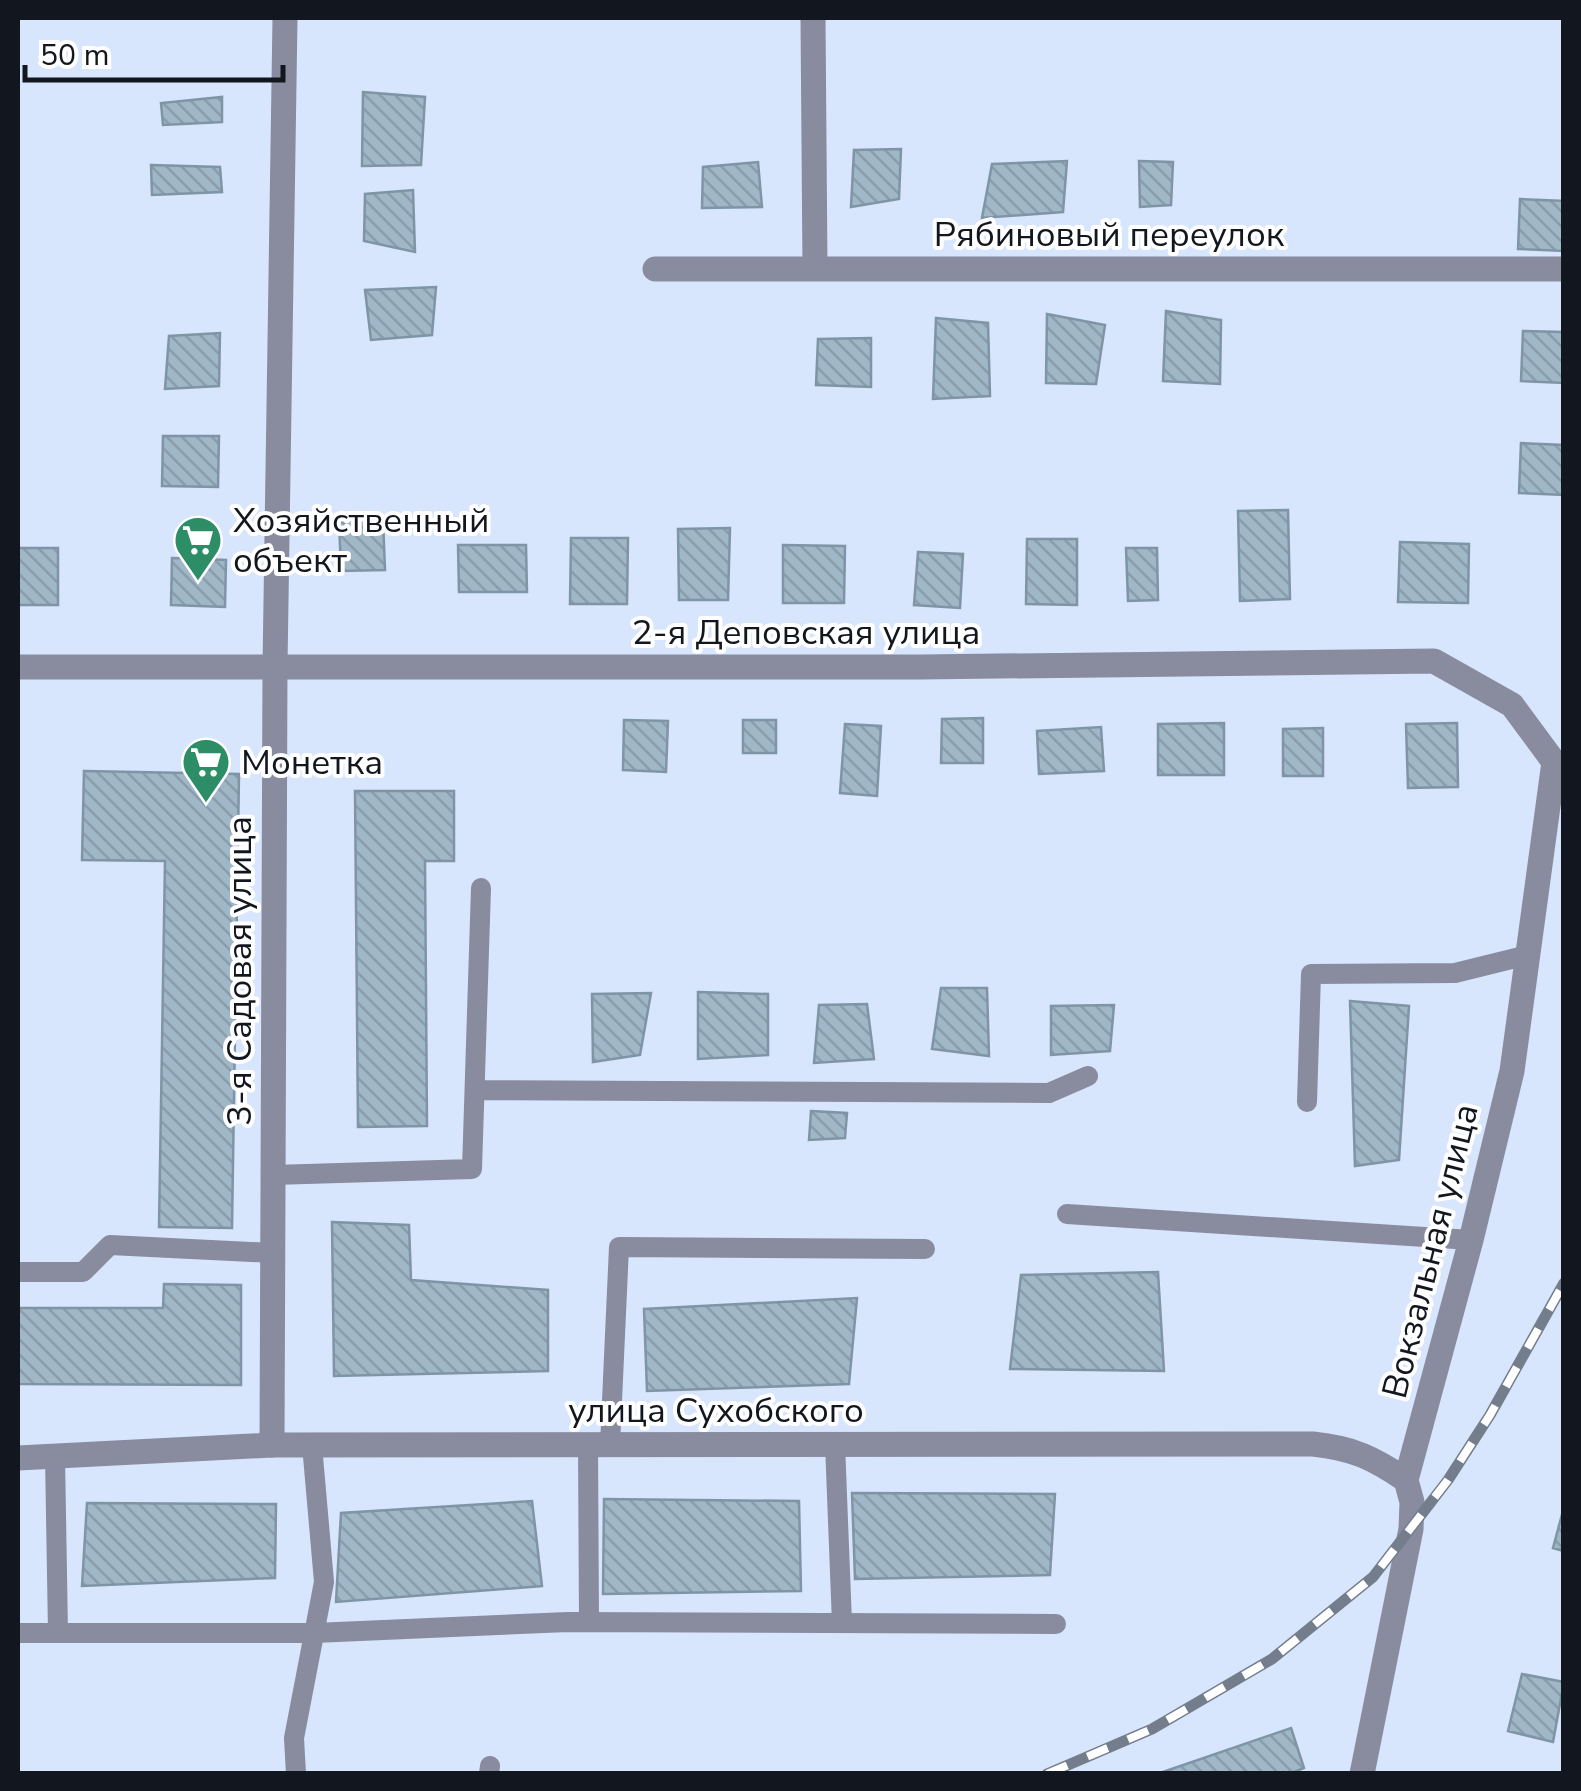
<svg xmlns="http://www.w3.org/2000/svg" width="1581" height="1791" font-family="'Nunito Sans',sans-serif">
	<defs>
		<pattern id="building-back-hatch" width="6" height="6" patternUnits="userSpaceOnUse" patternTransform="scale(2.5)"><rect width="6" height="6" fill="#a0b7c8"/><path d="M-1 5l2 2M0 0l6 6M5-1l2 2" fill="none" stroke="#899dab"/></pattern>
	</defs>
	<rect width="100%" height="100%" fill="#d7e5fd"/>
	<!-- building -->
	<path fill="url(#building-back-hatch)" stroke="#7f95a6" stroke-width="2.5" d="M363 92 425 97 421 165 362 166Z
		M222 97V122L163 125 161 103Z
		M901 149 899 199 851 207 854 150Z
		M1067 161 1063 212 982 218 992 164Z
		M1139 161 1173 162 1171 205 1140 207Z
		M758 162 762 207 702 208 703 167Z
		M151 165 220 167 222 192 152 195Z
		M413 190 415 252 364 241 365 194Z
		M1520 199 1564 201V251L1518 249Z
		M436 287 432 335 371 340 365 290Z
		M1166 311 1221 320 1220 384 1163 381Z
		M1047 314 1105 325 1096 384 1046 383Z
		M936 318 988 323 990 396 933 399Z
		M1523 331 1564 332V383L1521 381Z
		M220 333 219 386 165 389 169 336Z
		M871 338V387L816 385 818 339Z
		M163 436H219L218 487 162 486Z
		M1521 443 1564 445V495L1519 493Z
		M1288 510 1290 599 1240 601 1238 511Z
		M383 519 385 570 341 571 339 521Z
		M730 528 728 600H679L678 529Z
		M571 538H628L627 604H570Z
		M1027 539H1077V605L1026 604Z
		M1400 542 1469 544 1468 603 1398 602Z
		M458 545H526L527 592H459Z
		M783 545 845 546 844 603H783Z
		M18 548H58V605H18Z
		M1126 548H1157L1158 600 1128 601Z
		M918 552 963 554 960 608 914 605Z
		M172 558 226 560 225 607 171 605Z
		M983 718V763H941L942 719Z
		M624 720 668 721 666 772 623 770Z
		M743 720H776V753H743Z
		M1224 723V775H1158V724Z
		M1457 723 1458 787 1408 788 1406 724Z
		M845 724 881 726 877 796 840 793Z
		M1101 727 1104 771 1039 774 1037 731Z
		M1323 728V776H1283V729Z
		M84 771 239 774 232 1228 159 1227 165 861 82 860Z
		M355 791H454V861H425L427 1126 358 1127Z
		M941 988H987L989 1056 932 1049Z
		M698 992 768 994V1055L698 1059Z
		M651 993 640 1055 593 1062 592 994Z
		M1350 1001 1409 1006 1399 1160 1355 1166Z
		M867 1004 874 1059 814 1063 819 1005Z
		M1114 1005 1110 1051 1051 1055V1006Z
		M811 1111 847 1113 845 1138 809 1140Z
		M332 1222 409 1225 411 1280 548 1290V1371L334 1376Z
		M1158 1272 1164 1371 1010 1369 1021 1275Z
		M164 1284 241 1285V1385L18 1384V1308H163Z
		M857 1298 849 1384 647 1391 644 1309Z
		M852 1493 1055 1494 1050 1575 855 1579Z
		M604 1499 799 1501 801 1591 603 1594Z
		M532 1501 542 1586 336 1602 341 1513Z
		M87 1503 276 1504 275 1578 82 1586Z
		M1564 1507V1551L1553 1548Z
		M1522 1674 1564 1682 1553 1742 1508 1731Z
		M1291 1728 1304 1768 1289 1774H1157Z"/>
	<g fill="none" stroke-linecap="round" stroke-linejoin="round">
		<!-- service -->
		<path stroke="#898b9f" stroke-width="20" d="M475 1090 1049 1093 1088 1076
			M1307 1102 1311 974 1455 973 1528 955
			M273 1175 472 1169 481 888
			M1067 1214 1471 1240
			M18 1272H83L110 1245 272 1253
			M835 1444 842 1623
			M588 1445 589 1622
			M610 1445 619 1247 925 1249
			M55 1456 58 1633
			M18 1633H314L568 1622 1056 1624
			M296 1774 294 1738 324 1582 312 1445
			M489 1774 490 1766"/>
		<!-- minor -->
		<path stroke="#898b9f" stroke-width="25" d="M813 18 815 269
			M655 269H1564
			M272 1445 275 666 285 18"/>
		<!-- tertiary -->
		<path stroke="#898b9f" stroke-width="25" d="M18 667H921L1434 661 1512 705 1554 762 1512 1071 1471 1240 1406 1480 1412 1502 1411 1529 1362 1774
			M18 1458 272 1445 1313 1444C1353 1448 1373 1458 1406 1480"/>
		<!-- rail casing -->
		<g stroke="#737d8c" stroke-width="11">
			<path id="rail" d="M1047 1774 1152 1729 1272 1659 1373 1577 1448 1480 1490 1415 1564 1283"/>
		</g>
		<!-- rail -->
		<use href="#rail" stroke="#fff" stroke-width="8" stroke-dasharray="22" stroke-linecap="butt"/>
	</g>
	<!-- icons -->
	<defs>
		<g id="supermarket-pin" transform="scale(2.5)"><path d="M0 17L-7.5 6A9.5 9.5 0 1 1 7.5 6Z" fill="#2c8d66" stroke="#fff"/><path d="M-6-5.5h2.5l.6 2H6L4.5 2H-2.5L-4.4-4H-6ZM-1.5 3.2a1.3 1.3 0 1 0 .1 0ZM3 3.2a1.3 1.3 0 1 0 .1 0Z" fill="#fff"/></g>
	</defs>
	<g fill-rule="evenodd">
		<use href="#supermarket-pin" x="198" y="540"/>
		<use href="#supermarket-pin" x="206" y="762"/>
	</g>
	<g text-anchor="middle" stroke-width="8" stroke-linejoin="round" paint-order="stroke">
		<!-- street labels -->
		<g font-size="35" fill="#12171f" stroke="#fff">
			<text x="1109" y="246">Рябиновый переулок</text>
			<text x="806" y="644">2-я Деповская улица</text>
			<text transform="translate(239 971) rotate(-90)" y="12">3-я Садовая улица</text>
			<text transform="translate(1430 1251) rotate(-76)" y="12">Вокзальная улица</text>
			<text x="716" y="1422">улица Сухобского</text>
		</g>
		<!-- poi labels -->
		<g font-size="35" fill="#12171f" stroke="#fff" text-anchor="start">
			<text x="233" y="532">Хозяйственный<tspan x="233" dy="40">объект</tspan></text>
			<text x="241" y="774">Монетка</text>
		</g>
	</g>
	<!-- border -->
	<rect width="1581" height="1791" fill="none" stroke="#12171f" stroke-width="40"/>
	<!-- scale -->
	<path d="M25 65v15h258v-15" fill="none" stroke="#12171f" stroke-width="5"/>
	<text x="40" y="65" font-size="30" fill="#12171f" stroke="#ffffff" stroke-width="8" paint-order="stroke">50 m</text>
</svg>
